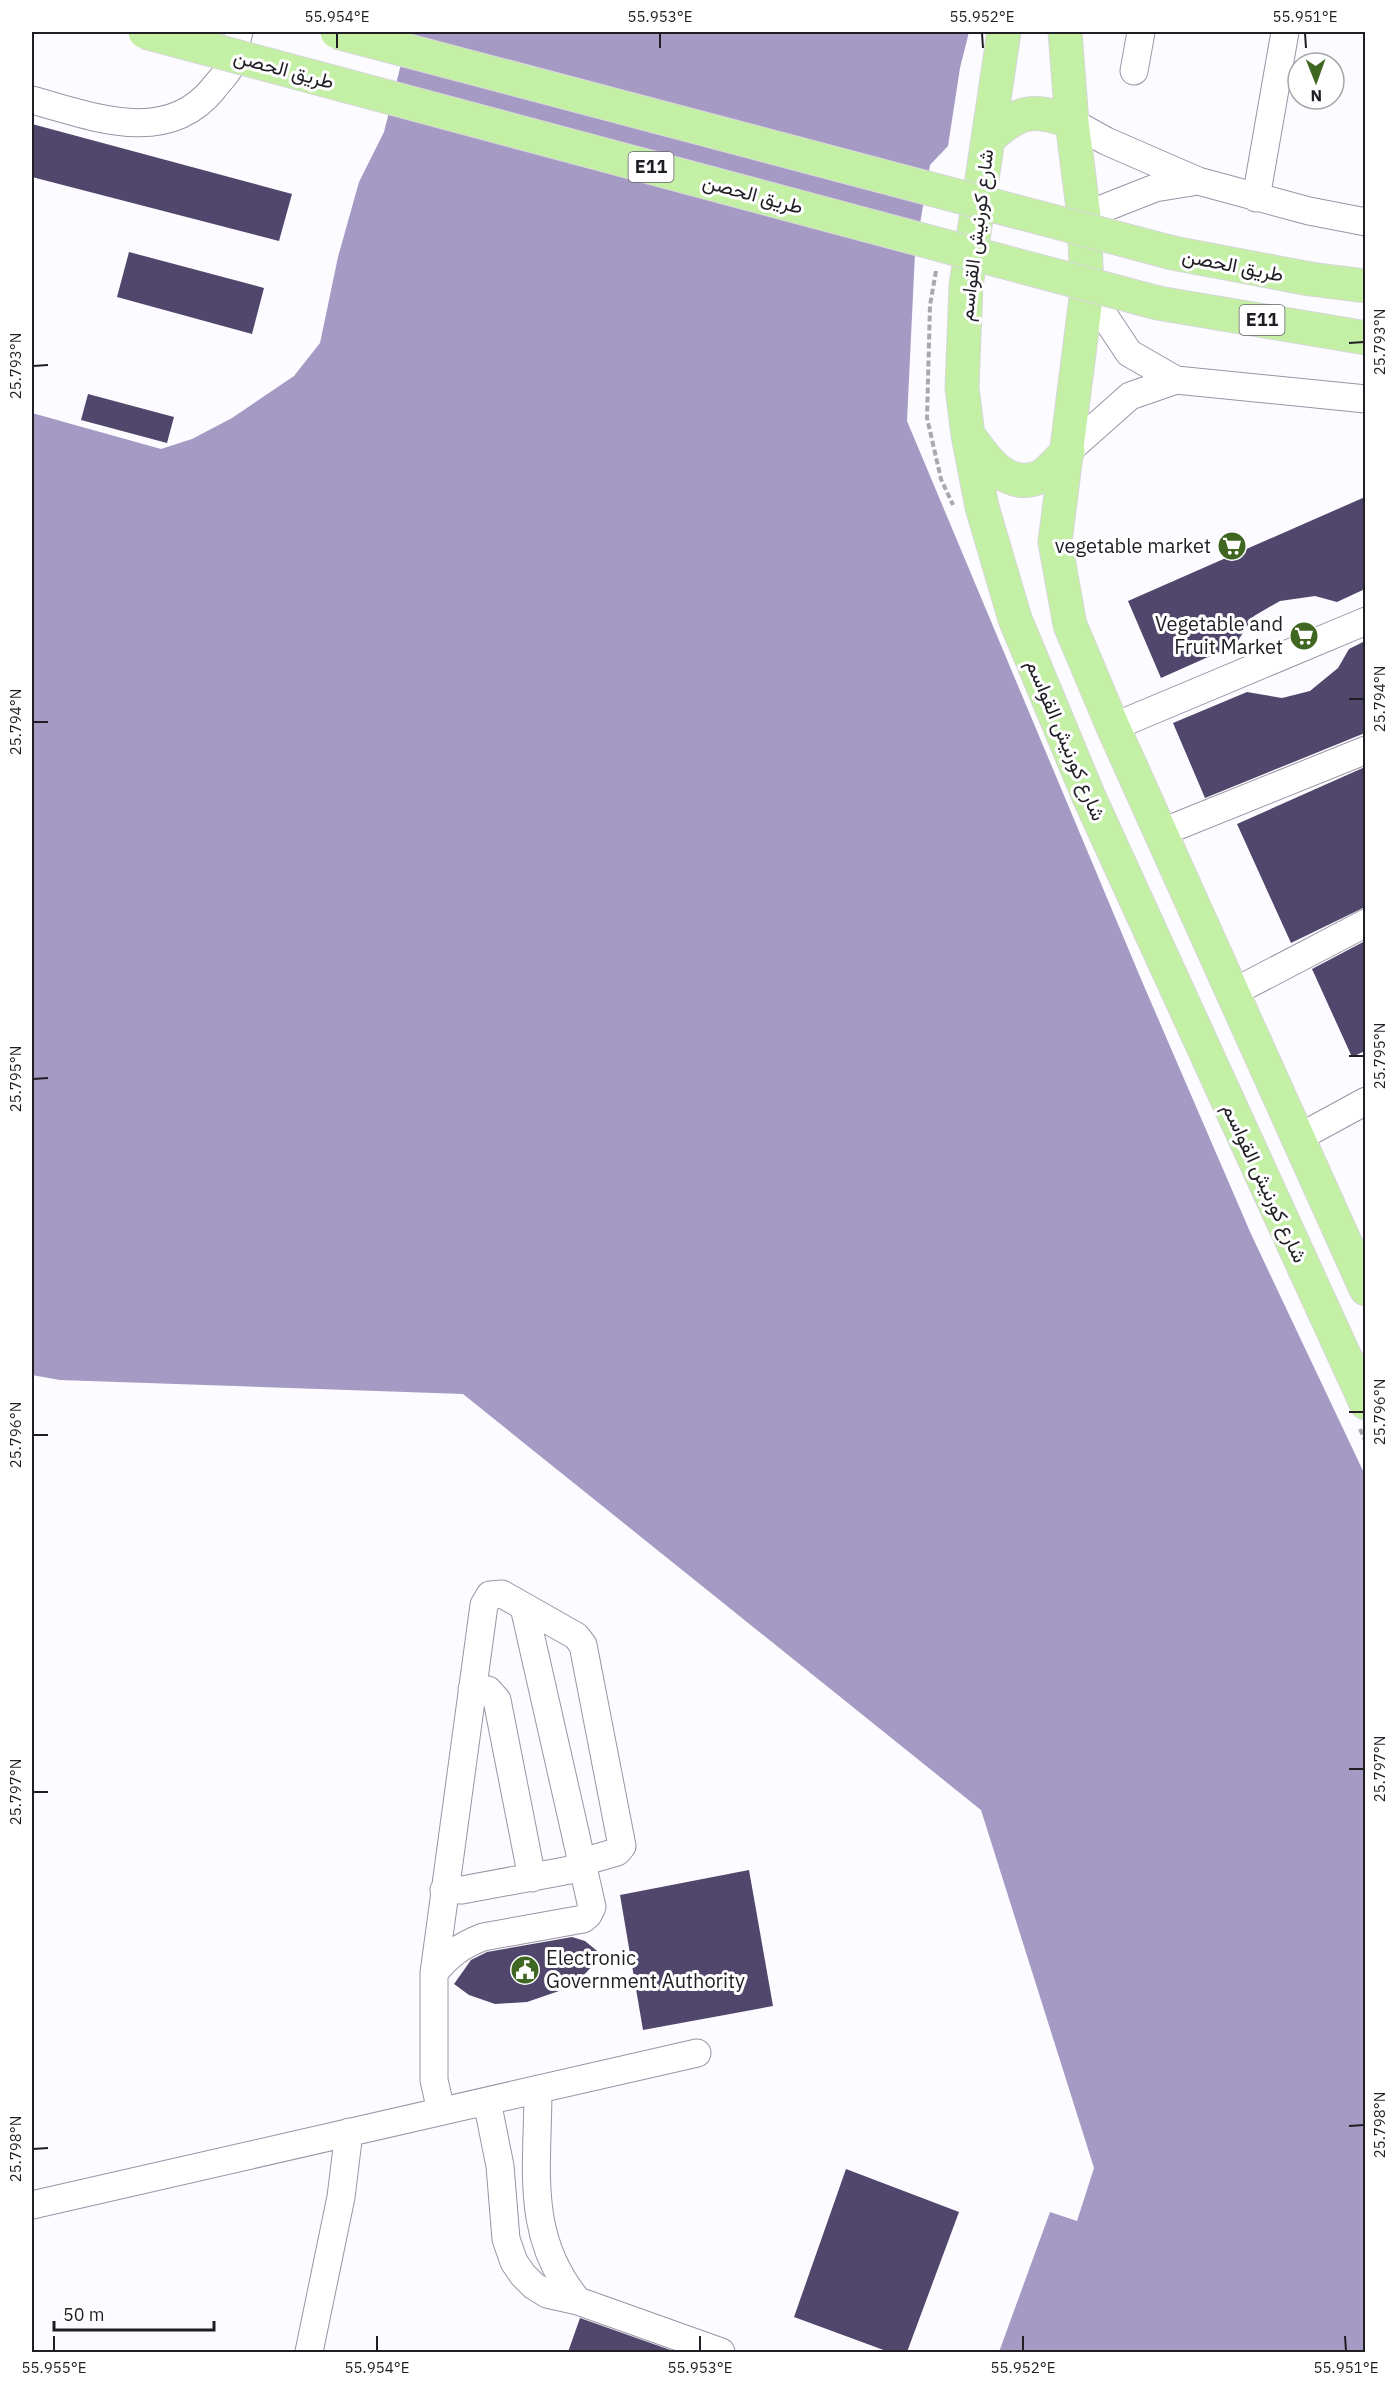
<svg xmlns="http://www.w3.org/2000/svg" width="1397" height="2384" font-family="'IBM Plex Sans',Vazirmatn,sans-serif">
	<rect width="100%" height="100%" fill="#fcfbff"/>
	<!-- water -->
	<path fill="#a49ac3" d="M409 32H969L960 68 948 146 930 165 915 253 907 421 1141 979 1251 1234 1365 1475V2352H999L1050 2212 1077 2221 1094 2168 981 1810 463 1394 60 1380 32 1375V413L161 449 192 439 232 418 294 376 320 343 338 257 359 182 384 132Z"/>
	<!-- building -->
	<path fill="#51476c" d="M32 124 292 194 279 241 32 177Z
		M129 252 264 288 252 334 117 297Z
		M88 394 174 417 167 443 81 420Z
		M1365 497V589L1337 602 1315 596 1280 601 1254 616 1235 645 1161 678 1128 601Z
		M1365 641V733L1205 798 1173 723 1247 692 1282 698 1310 691 1338 668 1349 649Z
		M1365 767V907L1291 943 1237 824Z
		M1365 941V1051L1352 1057 1312 969Z
		M749 1870 773 2006 643 2030 620 1895Z
		M572 1937 585 1941 602 1955 584 1975 559 1991 527 2002 495 2004 469 1995 454 1984 471 1960 487 1952Z
		M846 2169 959 2212 907 2352H889L794 2317Z
		M580 2318 676 2352H568Z"/>
	<g fill="none" stroke-linecap="round" stroke-linejoin="round">
		<!-- minor casing -->
		<g stroke="#9895a5" stroke-width="29">
			<path id="minor" d="M1134 71 1141 32
				M32 100C91 116 166 147 213 89 219 81 229 72 232 63 235 53 236 42 239 32
				M1072 122 1106 141 1198 181 1309 211 1366 222
				M1256 198 1285 32
				M1084 216 1155 188 1198 181
				M1087 290 1129 353 1176 380 1366 399
				M1068 451 1130 396 1176 380
				M1113 727 1366 621
				M1160 833 1366 750
				M1232 993 1366 923
				M1298 1138 1366 1101
				M472 1689 488 1690 497 1700 532 1878
				M434 1973C448 1955 462 1945 483 1937L583 1919 588 1915 592 1907 524 1607
				M538 2089C538 2168 524 2236 578 2301
				M487 2101 500 2166 506 2239 514 2262 523 2275 534 2286 547 2294 578 2301 721 2352
				M441 2111 434 2080V1973L484 1605 490 1595 502 1594 576 1636 583 1645 622 1846 617 1852 589 1860 570 1870 462 1890H444
				M32 2205 697 2053
				M309 2352 341 2197 349 2132"/>
		</g>
		<!-- major casing -->
		<g stroke="#d7d6d8" stroke-width="35">
			<path id="major" d="M1004 32 966 286 962 388 968 435 982 507 1015 619 1089 797 1366 1403
				M1065 32 1072 122 1084 216 1087 290 1055 542 1070 625 1113 727 1366 1289
				M989 138C1020 110 1032 108 1072 122
				M1173 253 1310 279 1366 286
				M1158 303 1366 338
				M969 436C985 459 1007 491 1040 477 1048 473 1061 458 1068 451"/>
		</g>
		<!-- path -->
		<path stroke="#a9a8ad" stroke-width="4" stroke-dasharray="6 3" stroke-linecap="butt" d="M936 271 930 305 927 418 941 479 953 505
			M1360 1429 1366 1442"/>
		<!-- minor -->
		<use href="#minor" stroke="#fff" stroke-width="27"/>
		<!-- major -->
		<use href="#major" stroke="#c4f0a6" stroke-width="33"/>
		<!-- major-bridge casing -->
		<g stroke="#d7d6d8" stroke-width="35" stroke-linecap="butt">
			<path id="major-bridge" d="M145 32 1158 303
				M337 32 1173 253"/>
		</g>
		<!-- major-bridge -->
		<use href="#major-bridge" stroke="#c4f0a6" stroke-width="33"/>
	</g>
	<!-- ticks -->
	<path fill="none" stroke="#201e24" stroke-width="2" d="M337 33V48M660 33V48M982 33 983 48M1305 33 1306 48M1349 343 1364 342M33 366 48 365M1349 699H1364M33 722H48M1349 1056H1364M33 1079 48 1078M1349 1412H1364M33 1435H48M1349 1769H1364M33 1792H48M1349 2126 1364 2125M33 2149 48 2148M54 2336V2351M377 2336V2351M700 2336V2351M1023 2336V2351M1345 2336 1346 2351"/>
	<!-- icons -->
	<defs>
		<g id="supermarket-disc" transform="scale(1.5)"><circle r="9.5" fill="#406721" stroke="#fff"/><path d="M-6-5.5h2.5l.6 2H6L4.5 2H-2.5L-4.4-4H-6ZM-1.5 3.2a1.3 1.3 0 1 0 .1 0ZM3 3.2a1.3 1.3 0 1 0 .1 0Z" fill="#fff"/></g>
		<g id="civic-disc" transform="scale(1.5)"><circle r="9.5" fill="#406721" stroke="#fff"/><path d="M-.6-6.5H3V-4.5H.6V-3L4-1V1h2V6H-6V1h2V-1L-.6-3ZM-1.2 2.5V6h2.4V2.5Z" fill="#fff"/></g>
	</defs>
	<g fill-rule="evenodd">
		<use href="#supermarket-disc" x="1232" y="546"/>
		<use href="#supermarket-disc" x="1304" y="636"/>
		<use href="#civic-disc" x="525" y="1970"/>
	</g>
	<g text-anchor="middle" stroke-width="6" stroke-linejoin="round" paint-order="stroke">
		<!-- shield labels -->
		<g fill="#fff" stroke="#636266" stroke-width="1.5">
			<rect x="628.5" y="152" width="45" height="30" rx="4.5"/>
			<rect x="1239.5" y="305" width="45" height="30" rx="4.5"/>
		</g>
		<g font-size="18" font-weight="bold" fill="#201e24">
			<text x="651" y="173">E11</text>
			<text x="1262" y="326">E11</text>
		</g>
		<!-- street labels -->
		<g font-size="20" fill="#201e24" stroke="#fff">
			<text transform="translate(284 69) rotate(15)" y="7">طريق الحصن</text>
			<text transform="translate(753 194) rotate(15)" y="7">طريق الحصن</text>
			<text transform="translate(976 235) rotate(-83)" y="7">شارع كورنيش القواسم</text>
			<text transform="translate(1233 265) rotate(11)" y="7">طريق الحصن</text>
			<text transform="translate(1066 740) rotate(67)" y="7">شارع كورنيش القواسم</text>
			<text transform="translate(1265 1183) rotate(65)" y="7">شارع كورنيش القواسم</text>
		</g>
		<!-- poi labels -->
		<g font-size="20" fill="#201e24" stroke="#fff" text-anchor="end">
			<text x="1211" y="553">vegetable market</text>
			<text x="1283" y="631">Vegetable and<tspan x="1283" dy="23">Fruit Market</tspan></text>
			<text x="546" y="1965" text-anchor="start">Electronic<tspan x="546" dy="23">Government Authority</tspan></text>
		</g>
	</g>
	<!-- border -->
	<rect width="1397" height="2384" fill="none" stroke="#ffffff" stroke-width="66"/>
	<!-- north arrow -->
	<g transform="translate(1316 81) rotate(179)"><circle r="28" fill="#ffffff" stroke="#a6a5a7" stroke-width="1.5"/>
	<path d="M0-4.5L10 22L0 15L-10 22Z" fill="#406721"/>
	<text y="-9" font-size="16" font-weight="bold" text-anchor="middle" fill="#201e24">N</text>
	</g>
	<!-- scale -->
	<path d="M54 2321v9h160v-9" fill="none" stroke="#201e24" stroke-width="3"/>
	<text x="63" y="2321" font-size="18" fill="#201e24" stroke="#ffffff" stroke-width="4.5" paint-order="stroke">50 m</text>
	<rect x="33" y="33" width="1331" height="2318" fill="none" stroke="#201e24" stroke-width="2"/>
	<g font-size="15" text-anchor="middle" fill="#201e24">
		<text x="337" y="22">55.954°E</text>
		<text x="660" y="22">55.953°E</text>
		<text x="982" y="22">55.952°E</text>
		<text x="1305" y="22">55.951°E</text>
		<text transform="translate(1380 342) rotate(-90)" y="5">25.793°N</text>
		<text transform="translate(16 366) rotate(-90)" y="5">25.793°N</text>
		<text transform="translate(1380 699) rotate(-90)" y="5">25.794°N</text>
		<text transform="translate(16 722) rotate(-90)" y="5">25.794°N</text>
		<text transform="translate(1380 1056) rotate(-90)" y="5">25.795°N</text>
		<text transform="translate(16 1079) rotate(-90)" y="5">25.795°N</text>
		<text transform="translate(1380 1412) rotate(-90)" y="5">25.796°N</text>
		<text transform="translate(16 1435) rotate(-90)" y="5">25.796°N</text>
		<text transform="translate(1380 1769) rotate(-90)" y="5">25.797°N</text>
		<text transform="translate(16 1792) rotate(-90)" y="5">25.797°N</text>
		<text transform="translate(1380 2125) rotate(-90)" y="5">25.798°N</text>
		<text transform="translate(16 2149) rotate(-90)" y="5">25.798°N</text>
		<text x="54" y="2373">55.955°E</text>
		<text x="377" y="2373">55.954°E</text>
		<text x="700" y="2373">55.953°E</text>
		<text x="1023" y="2373">55.952°E</text>
		<text x="1346" y="2373">55.951°E</text>
	</g>
</svg>
